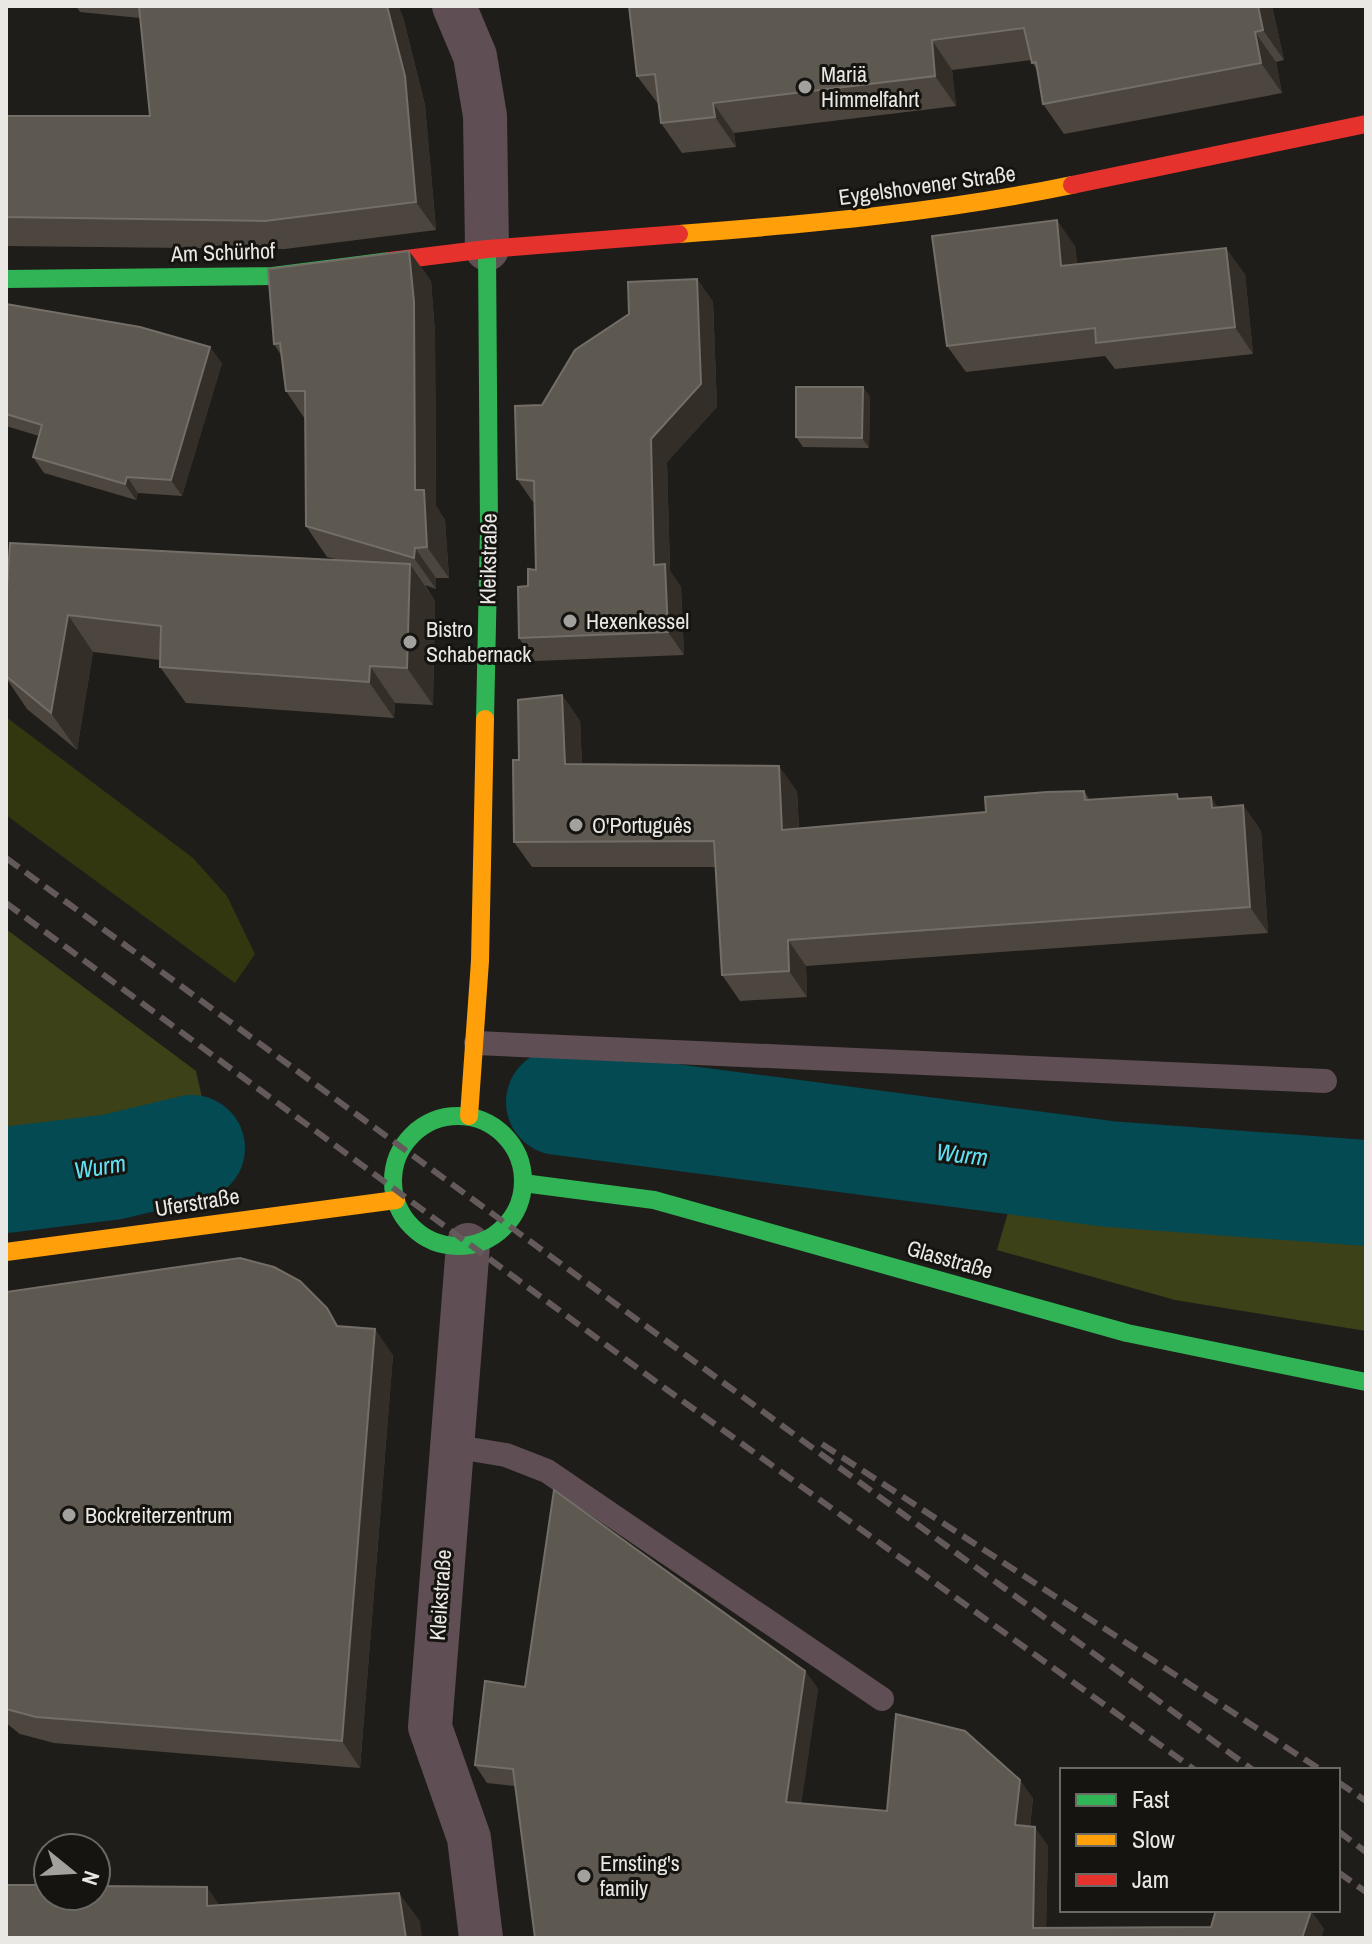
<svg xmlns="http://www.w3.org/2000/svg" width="1372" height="1944" font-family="'Archivo Narrow',sans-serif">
	<rect width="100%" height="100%" fill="#1f1d1a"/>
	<!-- green -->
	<path fill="#32370f" d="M6 717 193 858 227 896 255 954 235 983 6 815Z"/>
	<!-- forest -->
	<path fill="#3c4118" d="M6 929 196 1071 207 1120 177 1187 6 1216Z
		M1031 1134 1366 1143V1331L1175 1300 997 1250Z"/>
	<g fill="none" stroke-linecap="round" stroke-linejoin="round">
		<!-- river -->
		<path stroke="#034a53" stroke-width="106" d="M559 1102 1109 1174 1366 1193
			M6 1180 112 1167 192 1148"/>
		<!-- lane -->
		<path stroke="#5f4e53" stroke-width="24" d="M476 1043 1325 1081
			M451 1446 506 1455 547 1471 882 1699"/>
		<!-- street -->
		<path stroke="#5f4e53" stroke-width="44" d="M454 6 475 56 485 116 487 249
			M468 1245 430 1727 469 1838 481 1938"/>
		<!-- fast -->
		<path stroke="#30b455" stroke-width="18" d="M6 279 273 276 390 261
			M485 719 489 529 487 249
			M393 1181a65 65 0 1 1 130 0a65 65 0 1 1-130 0Z
			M523 1183 654 1200 1127 1333 1366 1382"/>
		<!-- slow -->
		<path stroke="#ff9f0a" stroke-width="18" d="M679 234C812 224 942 212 1072 185
			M469 1116 480 961 485 719
			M6 1252 396 1200"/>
		<!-- jam -->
		<path stroke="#e5322d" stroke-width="18" d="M1072 185 1366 124
			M390 261 487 249 679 234"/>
		<!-- rail -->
		<path stroke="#645a5b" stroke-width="6" stroke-dasharray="16 8" stroke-linecap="butt" d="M6 858 1253 1770
			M6 903 666 1389 1195 1770
			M822 1444 1321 1770
			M1338 1782 1366 1801
			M1338 1831 1366 1852
			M1338 1872 1366 1892"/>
	</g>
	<!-- wall -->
	<path fill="#4c463e" d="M76 6H398L403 17 425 105 436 230 285 249 6 246V116H150L140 18 80 12Z
		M629 6H1272L1284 60 1276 62 1282 93 1064 134 1043 104 1038 72 1031 60 952 70 956 106 734 133 736 147 682 153 661 123 659 105 637 76Z
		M1075 246 1077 264 1245 274 1253 354 1115 369 1105 356 966 372 947 346Z
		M409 251 431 281 435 333 436 506 445 520 449 578H436V589L425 585 435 601 433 705 395 703 394 718 186 703 160 667V660L93 652 77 750 27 709 6 678V605L340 560 327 557 306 526 305 419 286 391 281 355 274 344Z
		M697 279 713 302 717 407 667 462 670 571 681 587 684 655 535 661 519 638 528 586 536 570 534 502H533L517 479 542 405Z
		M6 304 222 363 182 496 138 493 136 500 44 473 33 457 39 436 6 426Z
		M863 387 870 397 869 448 803 447 796 437Z
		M562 695 580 721 582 764 797 791 799 828 986 812 1084 791 1089 799H1180L1218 807 1243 805 1261 831 1268 933 806 966 807 997 740 1001 722 975 716 867H532L514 842 519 760Z
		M6 1292 340 1326 393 1355 360 1768 54 1743 20 1734 6 1723Z
		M805 1671 818 1689 801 1803 887 1811 1033 1798 1030 1827 1048 1846 1046 1928 1211 1927 1311 1911 1324 1929 1321 1938H535L515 1786 487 1783 475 1765 525 1687Z"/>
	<!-- shaded-wall -->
	<path fill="#332e28" d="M387 6H398L403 17 425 105 436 230 416 202Z
		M1258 6H1272L1284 60 1263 30Z
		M1255 32 1276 62 1282 93 1261 63Z
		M932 40 952 70 956 106 935 76Z
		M713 103 734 133 736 147 715 117Z
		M1057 220 1075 246 1079 292 1061 266Z
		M1226 248 1245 274 1253 354 1235 327Z
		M409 251 431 281 435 333 436 506 445 520 449 578 427 547 415 490Z
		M697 279 713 302 717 407 667 462 670 571 681 587 684 655 668 632 654 565 651 439Z
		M210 347 222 363 182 496 171 480Z
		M863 387 870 397 869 448 862 438Z
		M127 477 138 493 136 500 125 484Z
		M415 548 436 578V589L414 558Z
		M410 564 435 601 433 705 407 668Z
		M68 615 93 652 77 750 51 713Z
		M370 666 395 703 394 718 369 682Z
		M562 695 580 721 583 790 565 764Z
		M779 766 797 791 800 856 782 830Z
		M1211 797 1229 823 1212 808Z
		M1243 805 1261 831 1268 933 1250 907Z
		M788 940 806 966 807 997 789 971Z
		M375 1329 393 1355 360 1768 342 1741Z
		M805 1671 818 1689 799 1820 786 1802Z
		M1020 1780 1033 1798 1028 1843 1015 1825Z
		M1035 1827 1048 1846 1046 1938 1033 1928Z
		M207 1887 227 1916 207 1906Z
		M399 1893 420 1921 422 1938H406Z
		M1311 1911 1324 1929 1321 1938H1302Z"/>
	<!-- building -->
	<path fill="#5d5850" stroke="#736e67" stroke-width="2" d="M139 6H387L405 76 416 202 265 221 6 217V116H150Z
		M629 6H1258L1263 30 1255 32 1261 63 1043 104 1036 62 1032 63 1024 28 932 40 935 76 713 103 715 117 661 123 655 74 637 76Z
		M1057 220 1061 266 1226 248 1235 327 1096 343 1095 328 947 346 932 236Z
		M409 251 414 302 415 490H424L427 547 415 548 414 558 306 526 305 391H286L280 343 274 344 268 269Z
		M697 279 701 384 651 439 654 565 665 564 668 632 519 638 518 587 528 586V569L536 570 534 481 517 479 515 406 542 405 575 350 629 314 628 282Z
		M6 304 140 327 210 347 171 480 127 477 125 484 33 457 42 425 6 414Z
		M796 387H863L862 438 796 437Z
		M10 543 410 564 407 668 370 666 369 682 160 667 161 626 68 615 51 713 6 676V605Z
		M562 695 565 764 779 766 782 830 986 812 985 797 1047 792 1084 791 1085 800 1177 794 1178 799 1211 797 1212 808 1243 805 1250 907 788 940 789 971 722 975 714 841 514 842 513 760H519L518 700Z
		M240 1258 274 1267 300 1281 327 1308 337 1326 375 1329 342 1741 36 1717 6 1709V1292Z
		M554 1490 805 1671 786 1802 887 1811 896 1714 965 1731 1020 1780 1015 1825 1035 1827 1033 1928 1211 1927 1216 1910 1311 1911 1302 1938H535L513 1769 475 1765 485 1681 525 1687Z
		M6 1885H48V1896H96V1886L207 1887V1906L399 1893 406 1938H6Z"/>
	<!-- markers -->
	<g fill="#a3a19e" stroke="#161410" stroke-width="3">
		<circle cx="805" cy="87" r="8"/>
		<circle cx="570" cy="621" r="8"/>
		<circle cx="410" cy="642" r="8"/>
		<circle cx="576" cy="825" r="8"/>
		<circle cx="69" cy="1515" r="8"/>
		<circle cx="584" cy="1876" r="8"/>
	</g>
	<g text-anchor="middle" stroke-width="6" stroke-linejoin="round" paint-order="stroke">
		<!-- poi labels -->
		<g font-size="22" fill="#eae8e5" stroke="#161410" text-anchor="start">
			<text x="821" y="82">Mariä<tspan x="821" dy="25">Himmelfahrt</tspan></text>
			<text x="586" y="629">Hexenkessel</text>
			<text x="426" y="637">Bistro<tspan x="426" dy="25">Schabernack</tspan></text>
			<text x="592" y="833">O'Português</text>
			<text x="85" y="1523">Bockreiterzentrum</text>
			<text x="600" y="1871">Ernsting's<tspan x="600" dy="25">family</tspan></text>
		</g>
		<!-- street labels -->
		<g font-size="22" fill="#eae8e5" stroke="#161410">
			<text transform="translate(927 185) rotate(-8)" y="8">Eygelshovener Straße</text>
			<text transform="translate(223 252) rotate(-2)" y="8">Am Schürhof</text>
			<text transform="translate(488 559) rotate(-89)" y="8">Kleikstraße</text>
			<text transform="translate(197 1202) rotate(-9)" y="8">Uferstraße</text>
			<text transform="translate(950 1259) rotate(16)" y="8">Glasstraße</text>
			<text transform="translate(440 1595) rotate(-86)" y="8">Kleikstraße</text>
		</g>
		<!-- water labels -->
		<g font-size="24" font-style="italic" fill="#62e1f5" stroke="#161410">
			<text transform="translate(962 1155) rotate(7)" y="8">Wurm</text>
			<text transform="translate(100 1167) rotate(-9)" y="8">Wurm</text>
		</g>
	</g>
	<!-- border -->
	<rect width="1372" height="1944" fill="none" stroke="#eae8e5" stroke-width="16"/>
	<!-- legend -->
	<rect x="1060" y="1768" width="280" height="144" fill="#161410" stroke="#6b6965" stroke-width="2"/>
	<rect x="1076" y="1794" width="40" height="12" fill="#30b455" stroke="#6b6965" stroke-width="2"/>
	<text x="1132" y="1808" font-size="24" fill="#eae8e5">Fast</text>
	<rect x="1076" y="1834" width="40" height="12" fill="#ff9f0a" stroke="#6b6965" stroke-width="2"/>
	<text x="1132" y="1848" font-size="24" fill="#eae8e5">Slow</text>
	<rect x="1076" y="1874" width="40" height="12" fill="#e5322d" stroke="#6b6965" stroke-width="2"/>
	<text x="1132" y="1888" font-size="24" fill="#eae8e5">Jam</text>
	<!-- north arrow -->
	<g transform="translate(72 1872) rotate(108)"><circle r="38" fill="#161410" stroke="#6b6965" stroke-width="2"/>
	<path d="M0-6L14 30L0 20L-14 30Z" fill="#a3a19e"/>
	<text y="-12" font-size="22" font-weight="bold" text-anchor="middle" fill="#eae8e5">N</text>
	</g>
</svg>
